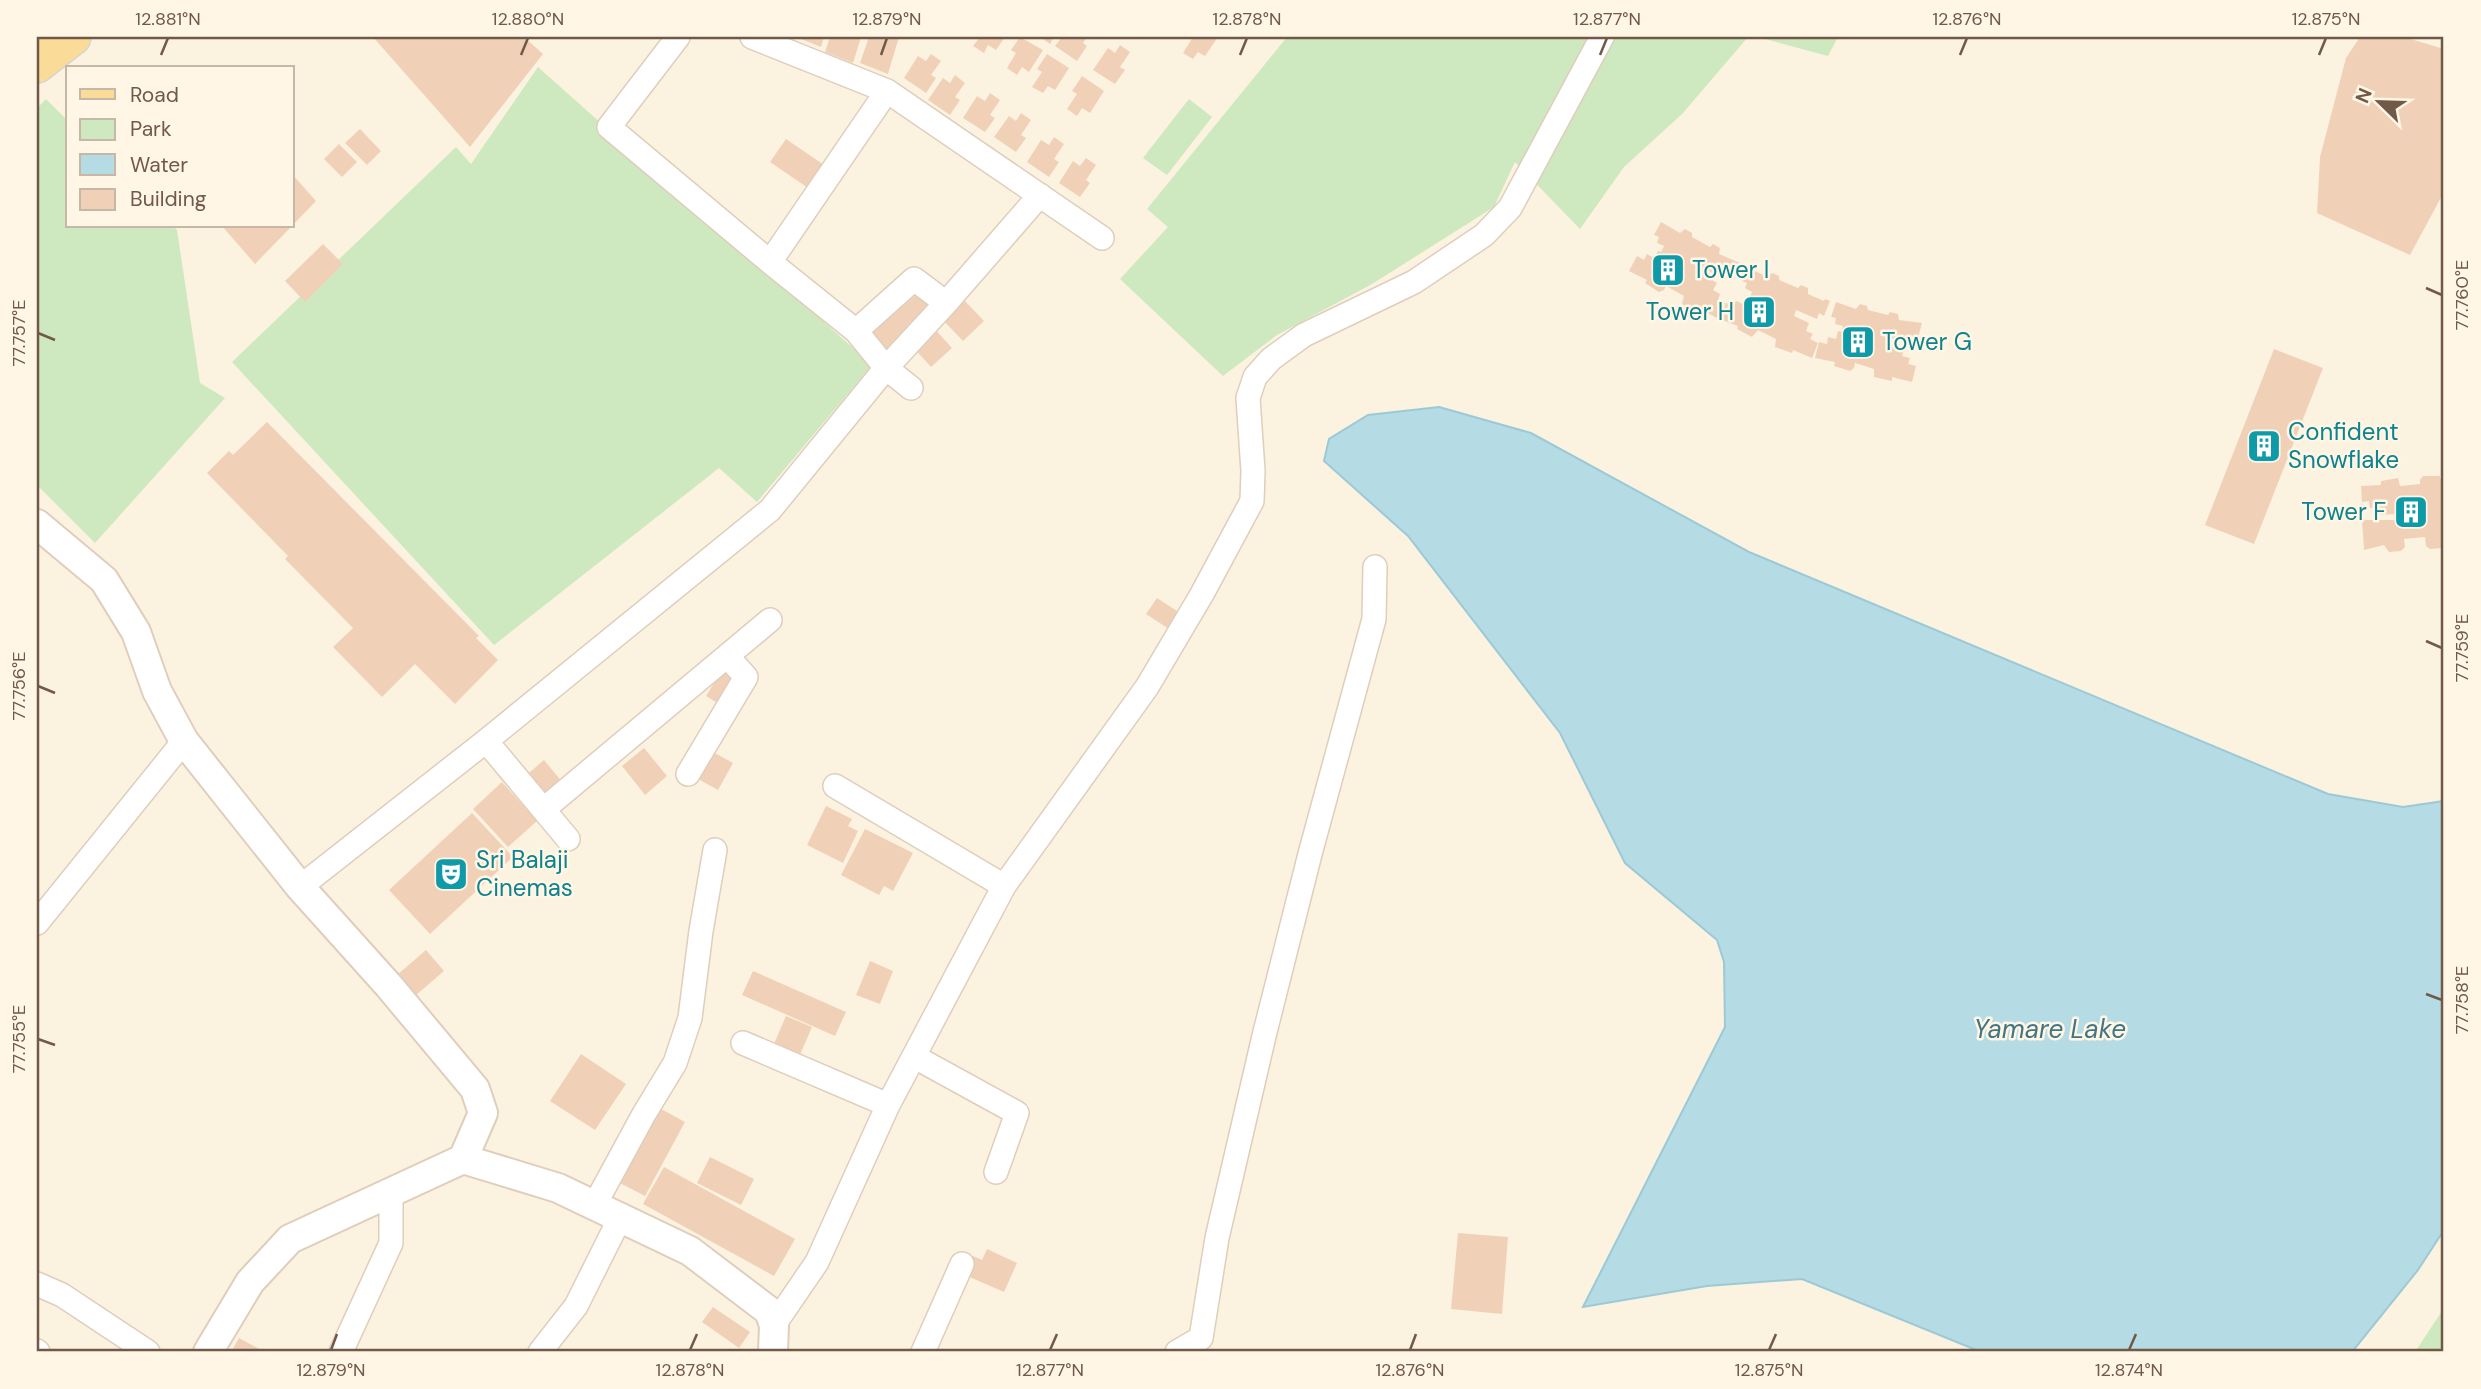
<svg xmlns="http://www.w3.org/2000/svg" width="2481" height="1389" font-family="'DM Sans',sans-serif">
	<rect width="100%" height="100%" fill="#fcf2e0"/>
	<!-- green -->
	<path fill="#cee8bf" d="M1287 37H1748L1682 114 1624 167 1580 229 1515 162 1494 207 1372 284 1277 335 1223 376 1120 279 1168 227 1147 209Z
		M1758 37H1838L1828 56Z
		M538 67 872 365 757 502 719 468 494 645 232 362 456 147 471 164Z
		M46 99 68 121V226H173L177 230 200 383 225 398 95 543 37 485V108Z
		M1189 99 1212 117 1167 175 1143 158Z
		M2444 1308V1352H2415Z"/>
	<!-- water -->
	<path fill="#b5dbe4" stroke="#9bcad6" stroke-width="2" d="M1439 407 1531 433 1749 552 2328 794 2403 807 2444 801V1230L2418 1270 2352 1352H1981L1802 1279 1707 1286 1583 1307 1725 1027 1724 962 1717 940 1625 863 1560 733 1408 536 1324 461 1329 439 1368 415Z"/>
	<!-- building -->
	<path fill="#f0d1b8" d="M373 37H524L543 54 470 147Z
		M796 37H824L821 47Z
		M830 37H861L853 63 825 52Z
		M869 37H899L888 74 860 63Z
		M980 37H1005L996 50 988 45 984 53 973 46Z
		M1020 37 1043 50 1029 72 1022 67 1017 75 1007 68 1016 53 1011 50Z
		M1040 37H1054L1050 44Z
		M1062 37H1087L1083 43 1087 46 1077 61 1055 46Z
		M1193 37H1218L1205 56 1198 52 1193 59 1183 53Z
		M2360 37H2404L2444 49V192L2410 255 2317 213 2320 157 2346 58Z
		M1120 45 1130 52 1120 67 1125 70 1115 84 1093 70 1108 48 1115 53Z
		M931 54 941 61 931 75 936 78 926 93 904 78 918 56 926 61Z
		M1047 54 1069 68 1055 90 1048 86 1043 93 1032 87 1042 72 1037 69Z
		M955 75 965 83 955 97 960 100 950 115 928 100 943 78 950 83Z
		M1082 76 1104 91 1090 113 1082 108 1077 116 1067 109 1077 94 1072 91Z
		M990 93 1000 100 990 115 995 118 985 132 963 118 977 96 985 101Z
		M1021 113 1031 120 1021 135 1026 138 1016 152 994 137 1009 116 1016 121Z
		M360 129 381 151 367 165 345 143Z
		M1054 137 1064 144 1054 159 1059 162 1049 177 1027 162 1041 140 1049 145Z
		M786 139 827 167 811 190 770 162Z
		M339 144 357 162 342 177 324 159Z
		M1086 158 1096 165 1086 180 1090 183 1080 197 1059 183 1073 161 1080 166Z
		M292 174 316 201 292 226Z
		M1661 222 1680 233 1685 229 1692 233V237L1710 247 1713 244 1720 248 1719 254 1740 263 1733 277 1728 274 1725 280 1706 269 1703 275 1717 283 1713 290 1720 294 1718 300 1725 303 1717 318 1699 308 1697 311 1690 309 1682 304 1684 296 1666 286 1664 290 1659 292 1645 283 1647 280 1629 271 1637 256 1644 260 1647 254 1654 258 1658 251 1661 252 1664 246 1657 243 1659 237 1654 235Z
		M222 226H292L255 264Z
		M323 244 343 264 305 302 285 281Z
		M1747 267 1767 277 1772 273 1779 276V280L1798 288 1801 285 1808 288V294L1824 301 1825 299 1830 301 1824 316 1819 313 1817 319 1796 310 1794 316 1809 323 1806 331 1813 334 1810 339 1818 343 1812 358 1793 350 1792 353 1775 347 1776 339 1758 330 1752 337 1737 329 1738 326 1720 319 1726 303 1733 306 1736 301 1743 304 1747 296 1750 297 1752 292 1745 288 1747 283 1742 281Z
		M923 289 939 308 886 353 870 334Z
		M964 300 984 321 963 341 943 320Z
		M1836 302 1856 309 1860 304 1867 306 1868 310 1888 315 1890 312 1898 314 1899 320 1922 323 1918 338 1912 337 1911 343 1890 338 1888 344 1904 348 1902 356 1910 358 1908 364 1916 366 1912 382 1892 377V381L1874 377V369L1855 363 1854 368 1850 371 1834 366 1835 362 1815 358 1819 342 1827 344 1828 337 1836 339 1838 331 1842 332 1843 326 1835 324 1836 318 1831 317Z
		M932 326 952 348 931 367 911 345Z
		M2274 349 2323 368 2254 544 2205 525Z
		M267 422 479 636 476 638 498 660 455 704 415 664 382 697 333 647 353 628 285 559 288 556 207 473 229 451 233 455Z
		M2423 476H2440V479H2444L2443 548 2430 549 2426 546 2425 537 2404 539 2405 547 2401 551 2389 552 2384 545 2364 550 2362 520H2396L2395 514 2379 515 2378 507 2370 508 2369 501 2362 502 2361 486 2381 485V481L2398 478 2400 486 2420 484V480Z
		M1157 598 1180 613 1169 629 1146 614Z
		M722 670 740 681 724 707 706 696Z
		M644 748 667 776 645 795 622 766Z
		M706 748 733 763 718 790 691 775Z
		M544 760 563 783 541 801 522 779Z
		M502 782 537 821 508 847 473 809Z
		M826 806 852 819 848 826 858 831 843 863 807 845Z
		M472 813 513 857 430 934 389 890Z
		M865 829 913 853 893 891 884 886 879 895 841 875Z
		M426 950 444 971 415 996 397 975Z
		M870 961 893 971 880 1004 856 995Z
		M753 971 846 1012 835 1036 742 995Z
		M786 1016 812 1027 799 1057 773 1046Z
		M581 1054 626 1084 595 1130 550 1101Z
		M652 1104 685 1122 645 1196 612 1179Z
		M710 1157 754 1179 741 1205 697 1183Z
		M664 1167 795 1239 774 1276 643 1204Z
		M1458 1233 1508 1237 1502 1314 1451 1309Z
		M987 1249 1017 1263 1004 1292 965 1275 973 1256 982 1260Z
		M713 1307 750 1332 739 1348 702 1322Z
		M239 1338 265 1352H231Z"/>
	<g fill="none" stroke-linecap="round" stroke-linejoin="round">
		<!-- minor casing -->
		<g stroke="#dfcebc" stroke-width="26">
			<path id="minor" d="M678 37 609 127 770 262
				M752 37 887 91 1102 238
				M887 91 770 262 856 331 886 368 911 388
				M856 331 914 279 946 303 1040 195
				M486 741 568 839
				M688 774 746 677 727 656
				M835 786 1004 886
				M544 809 770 620
				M300 887 486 741 770 510 886 368 946 303
				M37 923 184 741
				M743 1043 888 1105
				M915 1057 1017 1113 996 1172
				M594 1206 644 1114 675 1063 690 1018 701 931 715 850
				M37 1284 62 1295 148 1352
				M774 1325 817 1262 888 1105 1004 886 1147 687 1202 594 1252 501 1253 471 1248 398 1255 377 1271 359 1304 335 1414 282 1484 235 1510 208 1602 37
				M37 1351 38 1352
				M341 1352 391 1243V1192
				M540 1352 576 1306 620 1218
				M923 1352 962 1264
				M1177 1352 1201 1338 1217 1238 1264 1036 1310 854 1374 619 1375 567"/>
		</g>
		<!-- tertiary casing -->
		<g stroke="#dfcebc" stroke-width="32">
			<path id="tertiary" d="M37 524 104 580 136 632 157 691 184 741 300 887 389 986 475 1089 483 1113 463 1159
				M208 1352 250 1282 290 1239 463 1159 558 1188 690 1251 769 1311 774 1325 773 1352"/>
		</g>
		<!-- primary casing -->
		<g stroke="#dad4cf" stroke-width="38">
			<path id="primary" d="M37 65 73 37"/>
		</g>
		<!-- minor -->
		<use href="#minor" stroke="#fff" stroke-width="23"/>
		<!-- tertiary -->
		<use href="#tertiary" stroke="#fff" stroke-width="28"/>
		<!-- primary -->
		<use href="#primary" stroke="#fadb98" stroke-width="35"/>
	</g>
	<!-- ticks -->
	<path fill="none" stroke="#715948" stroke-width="2.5" d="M161 55 168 38M521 55 528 38M881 55 887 38M1240 55 1247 38M1600 55 1607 38M1960 55 1967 38M2319 55 2326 38M2426 288 2442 295M38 333 55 340M2426 641 2442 648M38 686 55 693M2426 994 2442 1000M38 1039 55 1045M331 1350 337 1334M690 1350 697 1334M1050 1350 1057 1334M1410 1350 1416 1334M1769 1350 1776 1334M2129 1350 2136 1334"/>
	<!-- icons -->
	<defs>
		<g id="building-square" transform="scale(1.75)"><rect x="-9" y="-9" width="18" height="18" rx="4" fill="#0f9aa8" stroke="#fff6e5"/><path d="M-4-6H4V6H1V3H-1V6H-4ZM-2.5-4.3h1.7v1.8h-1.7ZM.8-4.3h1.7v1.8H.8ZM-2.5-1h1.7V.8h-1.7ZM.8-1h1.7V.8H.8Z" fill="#fff"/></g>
		<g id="theatre-square" transform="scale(1.75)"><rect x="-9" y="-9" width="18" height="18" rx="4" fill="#0f9aa8" stroke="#fff6e5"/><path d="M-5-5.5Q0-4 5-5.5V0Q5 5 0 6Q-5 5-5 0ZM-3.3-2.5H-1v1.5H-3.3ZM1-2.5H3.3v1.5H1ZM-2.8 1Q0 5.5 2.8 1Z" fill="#fff"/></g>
	</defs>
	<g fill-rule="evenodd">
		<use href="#building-square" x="1668" y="270"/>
		<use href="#building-square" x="1759" y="312"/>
		<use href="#building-square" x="1858" y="342"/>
		<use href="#building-square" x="2264" y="446"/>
		<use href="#building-square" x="2411" y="512"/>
		<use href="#theatre-square" x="451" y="874"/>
	</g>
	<g text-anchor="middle" stroke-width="5" stroke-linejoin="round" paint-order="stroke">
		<!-- culture labels -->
		<g font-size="24" fill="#0d838f" stroke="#fff6e5" text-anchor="start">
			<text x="1692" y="278">Tower I</text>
			<text x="1734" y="320" text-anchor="end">Tower H</text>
			<text x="1882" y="350">Tower G</text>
			<text x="2288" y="440">Confident<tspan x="2288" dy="28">Snowflake</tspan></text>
			<text x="2386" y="520" text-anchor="end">Tower F</text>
			<text x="476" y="868">Sri Balaji<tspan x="476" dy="28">Cinemas</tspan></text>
		</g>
		<!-- water labels -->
		<g font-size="26" font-style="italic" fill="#427685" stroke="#fff6e5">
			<text x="2050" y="1038">Yamare Lake</text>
		</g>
	</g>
	<!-- border -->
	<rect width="2481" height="1389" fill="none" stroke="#fff6e5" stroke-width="77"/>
	<!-- legend -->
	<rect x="66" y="66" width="228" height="161" fill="#fff6e5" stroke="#c6b7a6" stroke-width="2"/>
	<rect x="80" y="89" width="35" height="10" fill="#fadb98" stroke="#c6b7a6" stroke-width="2"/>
	<text x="130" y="102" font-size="21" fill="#715948">Road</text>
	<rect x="80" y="119" width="35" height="21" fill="#cee8bf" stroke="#c6b7a6" stroke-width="2"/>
	<text x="130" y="136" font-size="21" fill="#715948">Park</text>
	<rect x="80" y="154" width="35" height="21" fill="#b5dbe4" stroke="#c6b7a6" stroke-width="2"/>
	<text x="130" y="172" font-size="21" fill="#715948">Water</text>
	<rect x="80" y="189" width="35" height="21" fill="#f0d1b8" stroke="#c6b7a6" stroke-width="2"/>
	<text x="130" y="206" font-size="21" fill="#715948">Building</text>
	<!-- north arrow -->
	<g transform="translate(2379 102) rotate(293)" stroke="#fff6e5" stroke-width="5" paint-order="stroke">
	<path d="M0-5L12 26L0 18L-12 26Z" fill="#715948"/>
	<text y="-10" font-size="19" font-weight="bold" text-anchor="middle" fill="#715948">N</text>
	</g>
	<rect x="38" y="38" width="2404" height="1312" fill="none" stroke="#715948" stroke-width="2.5"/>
	<g font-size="18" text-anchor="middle" fill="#715948">
		<text x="168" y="25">12.881°N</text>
		<text x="528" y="25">12.880°N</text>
		<text x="887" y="25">12.879°N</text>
		<text x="1247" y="25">12.878°N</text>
		<text x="1607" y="25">12.877°N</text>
		<text x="1967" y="25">12.876°N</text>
		<text x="2326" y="25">12.875°N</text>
		<text transform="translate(2462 295) rotate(-90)" y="6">77.760°E</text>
		<text transform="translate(19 333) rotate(-90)" y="6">77.757°E</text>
		<text transform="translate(2462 648) rotate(-90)" y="6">77.759°E</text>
		<text transform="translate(19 686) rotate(-90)" y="6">77.756°E</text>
		<text transform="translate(2462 1000) rotate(-90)" y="6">77.758°E</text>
		<text transform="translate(19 1039) rotate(-90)" y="6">77.755°E</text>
		<text x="331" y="1376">12.879°N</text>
		<text x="690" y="1376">12.878°N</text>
		<text x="1050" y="1376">12.877°N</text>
		<text x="1410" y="1376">12.876°N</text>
		<text x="1769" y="1376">12.875°N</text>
		<text x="2129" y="1376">12.874°N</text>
	</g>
</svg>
